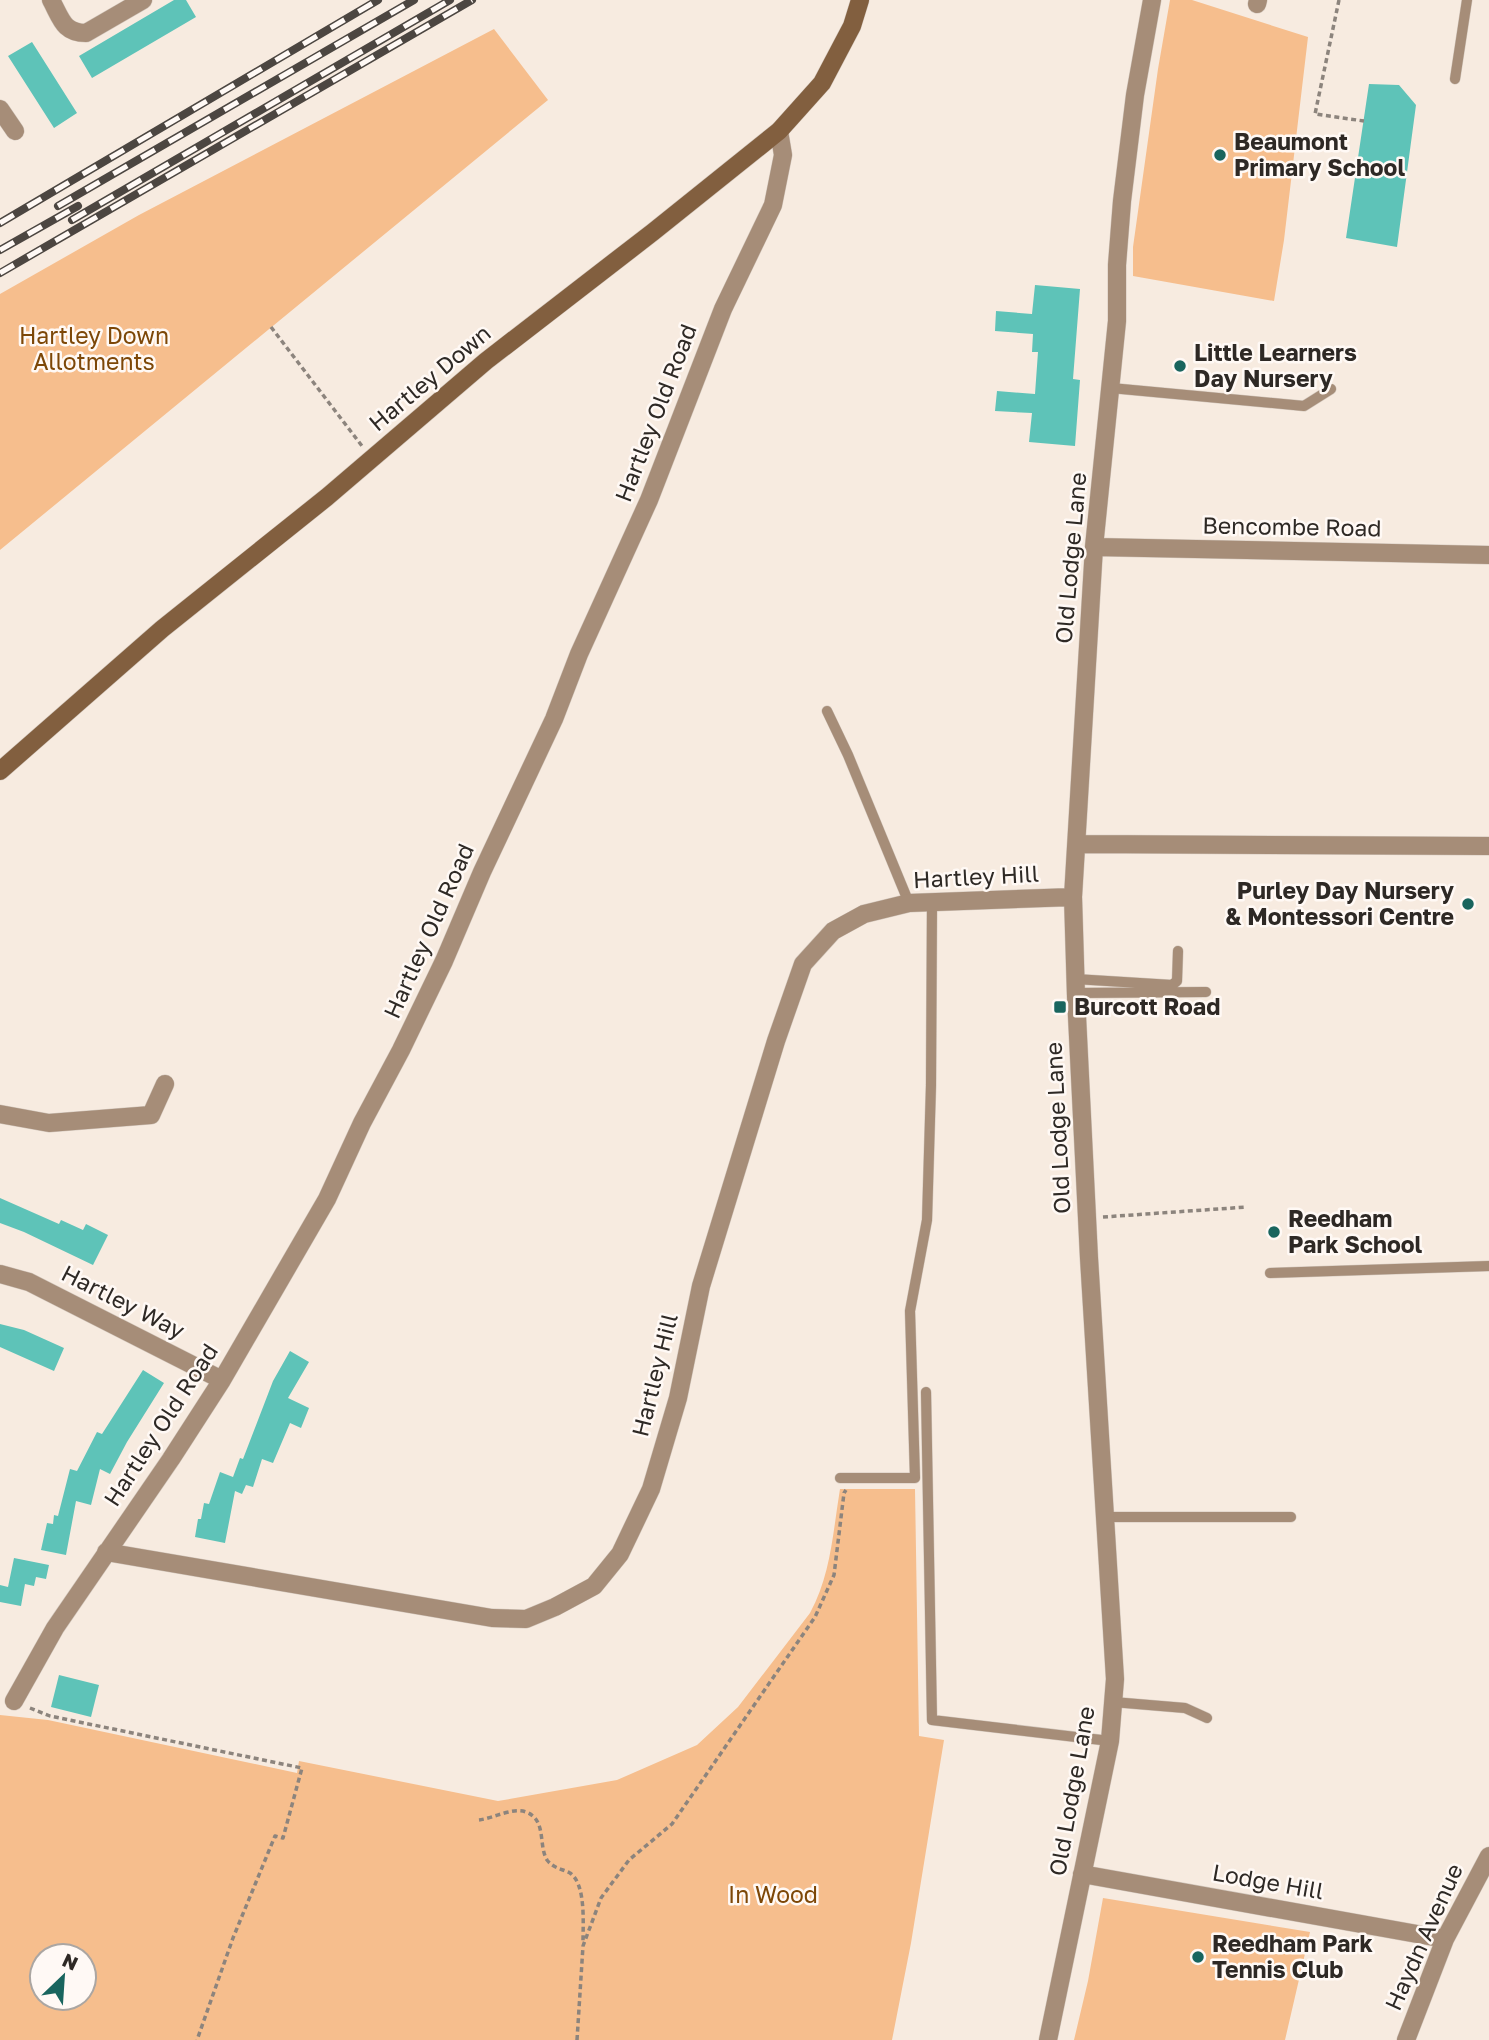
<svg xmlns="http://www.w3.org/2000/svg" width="1489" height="2040" font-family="'Golos Text',sans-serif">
	<rect width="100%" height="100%" fill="#f7ebe0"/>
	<!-- green -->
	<path fill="#f6be8d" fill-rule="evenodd" d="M1170 0H1192L1308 37 1284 240 1274 301 1133 276V247L1158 69Z
		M494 29 548 100 0 550V294L139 215Z
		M840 1489H915L919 1736 944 1740 911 1943 892 2040H0V1715L48 1720 297 1773 299 1761 498 1801 617 1780 697 1745 738 1707 810 1613C831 1575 833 1531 840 1489ZM42 1956H84V1998H42Z
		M1103 1898 1310 1932 1285 2040H1074L1088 1981Z"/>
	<!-- building -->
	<path fill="#5ec3b8" d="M174 0H186L196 17 92 78 79 56Z
		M32 42 77 113 54 128 8 56Z
		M1369 84 1399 85 1416 105 1397 247 1346 238Z
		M1035 285 1080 289 1073 379 1080 380 1075 446 1029 442 1032 413 995 411 997 391 1035 394 1038 352H1032L1033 334 995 331 996 311 1032 314Z
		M0 1198 59 1224 61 1220 83 1230 86 1224 108 1235 93 1265 24 1232 0 1223Z
		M0 1324 24 1330 64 1348 54 1371 0 1347Z
		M290 1351 309 1362 288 1398 309 1408 301 1428 290 1423 273 1463 262 1459 253 1487 246 1485 242 1494 235 1491 225 1543 195 1537 198 1519H201L204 1503 209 1504 220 1472 233 1477 240 1458 243 1459 273 1381Z
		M143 1370 164 1383 127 1442 110 1474 100 1469 91 1505 76 1501 66 1555 41 1550 47 1523 53 1524 54 1515 58 1516 70 1469 77 1471 97 1432 102 1434Z
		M14 1558 49 1565 46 1579 36 1577 34 1586 25 1584 21 1606 0 1602V1585L8 1587Z
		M59 1675 99 1685 91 1717 51 1707Z"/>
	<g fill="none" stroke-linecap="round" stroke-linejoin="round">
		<!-- lane casing -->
		<g stroke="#d3c8be" stroke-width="11">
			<path id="lane" d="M1455 79 1467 0
				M1111 388 1304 406 1331 389
				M827 711 848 755 909 903
				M1075 979 1172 985 1177 981 1178 951
				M1076 993 1206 992
				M1270 1273 1489 1266
				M926 1392 932 1720 1110 1741
				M840 1478H915L910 1311 927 1220 931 1085 932 902
				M1105 1517H1291
				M1113 1702 1185 1708 1207 1718"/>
		</g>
		<!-- street casing -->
		<g stroke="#d3c8be" stroke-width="19">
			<path id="street" d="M51 0C61 18 63 33 86 33L143 0
				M1257 4 1258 0
				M0 109 15 131
				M1094 547 1489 555
				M1078 844 1489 846
				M0 1114 49 1123 151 1115 165 1084
				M0 1274 29 1282 222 1380
				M106 1552 492 1618 526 1619 555 1607 594 1586 620 1554 651 1489 678 1398 701 1286 776 1041 803 964 833 931 864 914 909 903 1073 897
				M14 1701 55 1628 171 1459 222 1380 327 1199 362 1123 401 1050 444 961 482 872 554 719 579 654 649 500 723 309 773 205 783 155 779 131
				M1082 1874 1445 1939
				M1048 2040 1110 1741 1115 1679 1089 1258 1076 996 1073 897 1094 547 1117 321V265L1122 201 1135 95 1152 0
				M1406 2040 1445 1939 1489 1856"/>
		</g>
		<!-- secondary casing -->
		<g stroke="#d3c8be" stroke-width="19">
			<path id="secondary" d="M0 771 162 629 327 497 486 361 653 232 779 131 822 83 852 26 860 0"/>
		</g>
		<!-- path -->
		<path stroke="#8c847d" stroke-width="3.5" stroke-dasharray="5 3.5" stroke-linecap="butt" d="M1339 0 1315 114 1364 121
			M271 327 362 446
			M1103 1217 1247 1207
			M30 1708 50 1716 302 1768 283 1838 275 1836 233 1938 197 2040
			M479 1820C494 1818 513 1807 526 1812 547 1820 538 1845 547 1860 553 1868 562 1869 570 1873 586 1884 583 1923 583 1941
			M577 2040 583 1946 601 1898 629 1860 672 1824 815 1617 834 1575 844 1493 846 1490"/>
		<!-- lane -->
		<use href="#lane" stroke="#a68d78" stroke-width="10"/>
		<!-- street -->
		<use href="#street" stroke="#a68d78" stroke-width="18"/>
		<!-- secondary -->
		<use href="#secondary" stroke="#825f3f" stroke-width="18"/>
		<!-- rail casing -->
		<g stroke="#4c4641" stroke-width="8">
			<path id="rail" d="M58 206 414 0
				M72 220 450 0
				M0 223 378 0
				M0 250 78 206
				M0 273 472 0"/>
		</g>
		<!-- rail -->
		<use href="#rail" stroke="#fff9f5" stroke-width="5" stroke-dasharray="16" stroke-linecap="butt"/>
	</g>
	<!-- markers -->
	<g fill="#19655e" stroke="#fff9f5" stroke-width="2.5">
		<circle cx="1220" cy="155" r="7"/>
		<circle cx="1180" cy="366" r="7"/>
		<circle cx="1468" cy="904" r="7"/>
		<rect x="1053" y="1000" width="14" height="14" rx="3.5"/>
		<circle cx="1274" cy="1232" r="7"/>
		<circle cx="1198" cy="1957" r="7"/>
	</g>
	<g text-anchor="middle" stroke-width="5" stroke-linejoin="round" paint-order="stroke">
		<!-- poi labels -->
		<g font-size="23" font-weight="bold" fill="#2e2925" stroke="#fff9f5" text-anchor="start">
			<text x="1234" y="150">Beaumont<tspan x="1234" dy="26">Primary School</tspan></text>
			<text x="1194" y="361">Little Learners<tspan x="1194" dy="26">Day Nursery</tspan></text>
			<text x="1454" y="899" text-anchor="end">Purley Day Nursery<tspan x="1454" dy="26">&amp; Montessori Centre</tspan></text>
			<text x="1074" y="1015">Burcott Road</text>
			<text x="1288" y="1227">Reedham<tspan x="1288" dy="26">Park School</tspan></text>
			<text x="1212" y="1952">Reedham Park<tspan x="1212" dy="26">Tennis Club</tspan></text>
		</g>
		<!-- park labels -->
		<g font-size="23" fill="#7d4707" stroke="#fff9f5">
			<text x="94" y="344">Hartley Down<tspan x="94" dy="26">Allotments</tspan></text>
			<text x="773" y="1903">In Wood</text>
		</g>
		<!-- street labels -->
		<g font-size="23" fill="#2e2925" stroke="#fff9f5">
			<text transform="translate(430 378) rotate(-40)" y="8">Hartley Down</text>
			<text transform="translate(656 413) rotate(-69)" y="8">Hartley Old Road</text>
			<text transform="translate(1292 527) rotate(1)" y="8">Bencombe Road</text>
			<text transform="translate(1071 558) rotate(-85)" y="8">Old Lodge Lane</text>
			<text transform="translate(976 877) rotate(-3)" y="8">Hartley Hill</text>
			<text transform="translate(429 931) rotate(-66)" y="8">Hartley Old Road</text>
			<text transform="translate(1058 1128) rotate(-93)" y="8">Old Lodge Lane</text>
			<text transform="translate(123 1302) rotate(27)" y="8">Hartley Way</text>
			<text transform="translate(655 1375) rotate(-76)" y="8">Hartley Hill</text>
			<text transform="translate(161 1425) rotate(-57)" y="8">Hartley Old Road</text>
			<text transform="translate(1072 1791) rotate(-80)" y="8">Old Lodge Lane</text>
			<text transform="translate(1268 1882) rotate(10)" y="8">Lodge Hill</text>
			<text transform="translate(1424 1937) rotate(-66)" y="8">Haydn Avenue</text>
		</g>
	</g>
	<!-- north arrow -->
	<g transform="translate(63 1977) rotate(25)"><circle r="33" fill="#fff9f5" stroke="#aba6a2" stroke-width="2"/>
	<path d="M0-5L12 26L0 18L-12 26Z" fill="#19655e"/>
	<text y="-10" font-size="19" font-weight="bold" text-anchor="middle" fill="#2e2925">N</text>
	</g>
</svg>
